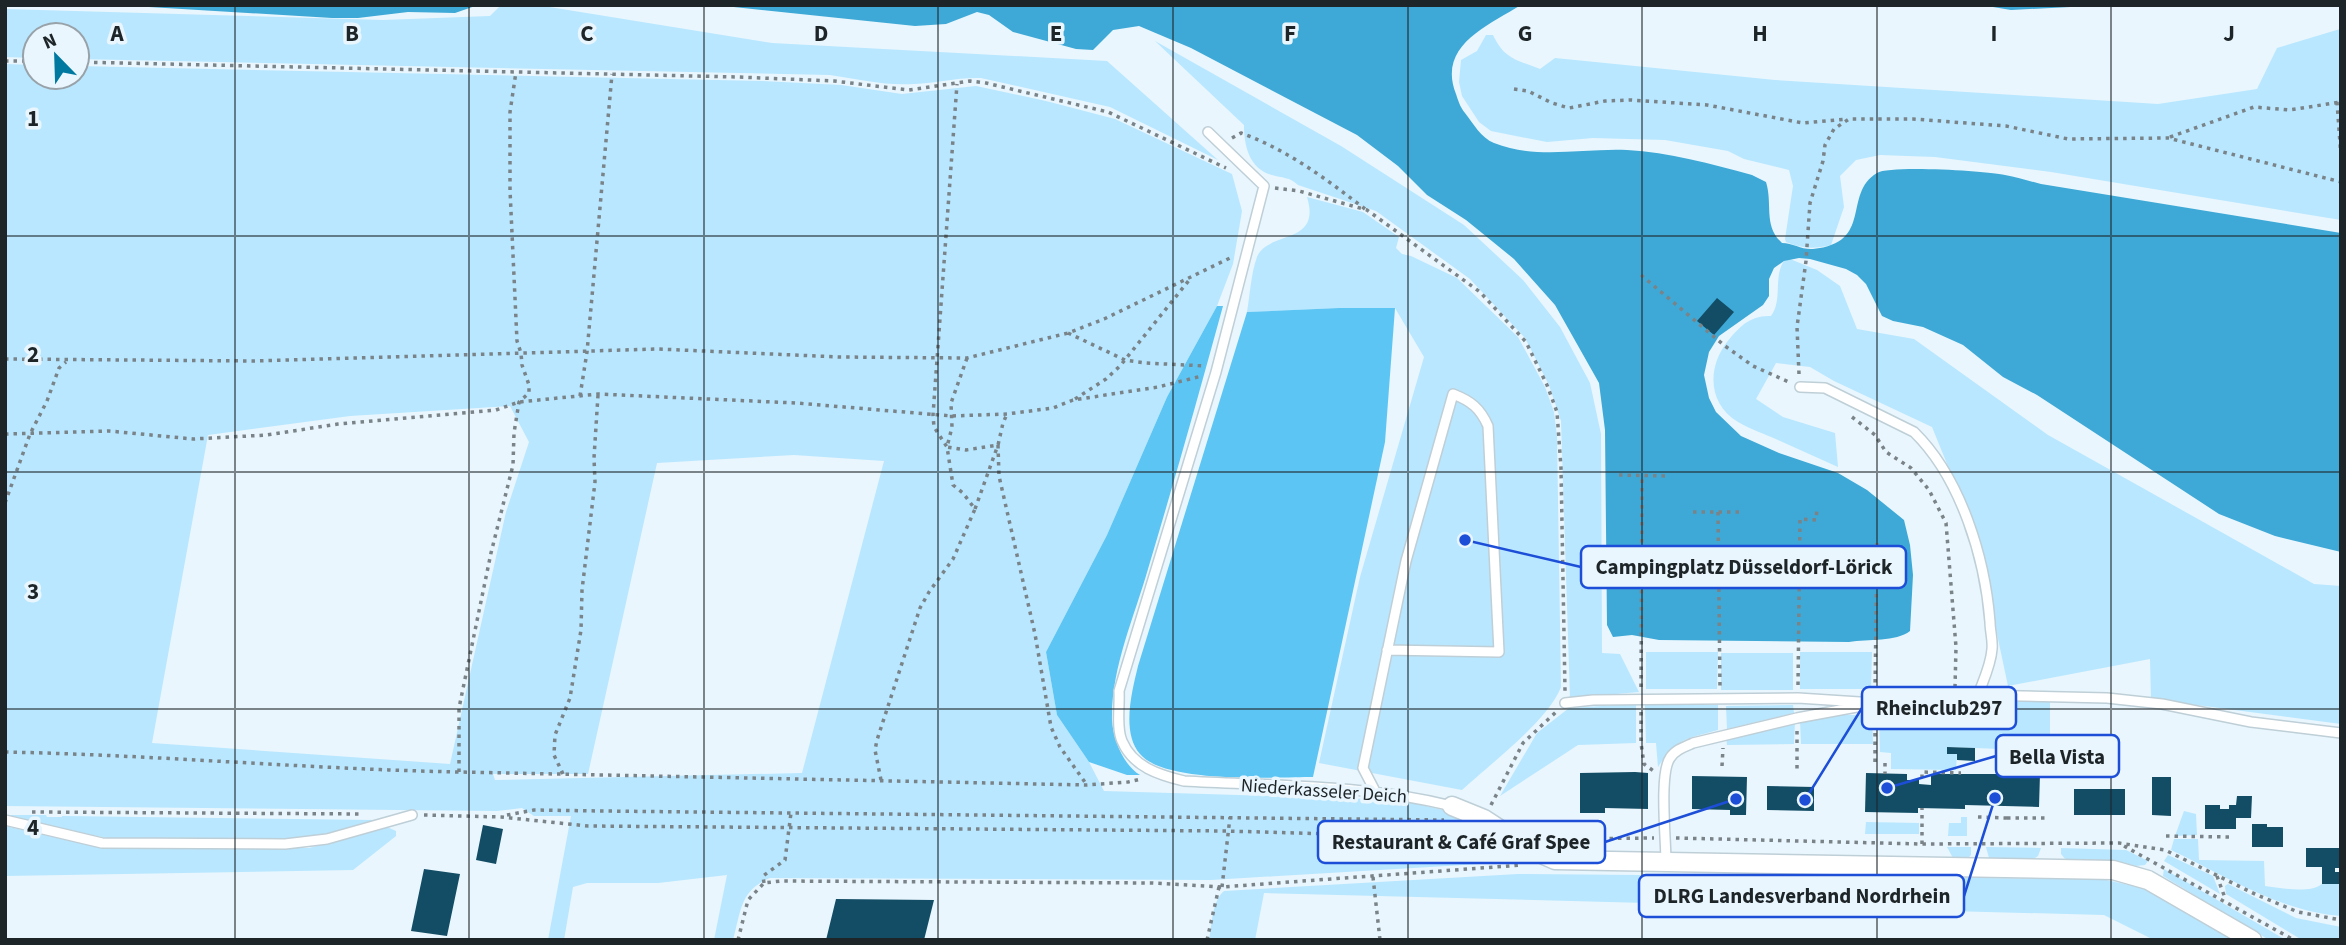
<svg xmlns="http://www.w3.org/2000/svg" width="2346" height="945" font-family="'Source Sans 3',sans-serif">
	<rect width="100%" height="100%" fill="#e9f6fd"/>
	<!-- green -->
	<path fill="#b8e7ff" fill-rule="evenodd" d="M501 5H537L772 43 1107 61 1218 160 1110 107 981 78C958 77 937 83 914 84 886 86 858 79 830 75L77 59V35H35V58L5 57V9L383 20 490 16Z
		M2340 29 2341 220 2051 172 1935 157 1880 155 1856 160 1840 176 1844 207 1831 245C1814 249 1802 249 1786 242L1785 239 1793 186 1789 170 1744 159 1728 151 1665 140 1593 138 1547 142 1491 131 1479 122 1462 96 1459 82 1461 60 1477 51 1486 35H1493C1504 59 1517 60 1540 69L1555 58 1775 80 2158 104 2257 89 2277 48Z
		M1155 41 1341 146 1464 225 1523 280 1560 327 1590 383 1601 434 1602 653 1620 654 1639 692 1570 698 1561 421 1549 385 1525 338 1470 279 1376 211 1298 185C1290 177 1282 178 1272 175 1249 169 1244 145 1244 125Z
		M5 64 35 65V77H77V66L762 81 841 85 902 94 976 86 1046 101 1115 119 1232 174 1242 211 1233 264 1217 306 1167 397 1107 535 1046 652 1057 715 1089 762 1104 791 1369 799 1409 802 1455 813 1497 863 1211 880 770 878C740 890 741 911 733 940H714L727 875 658 883H587L573 887 564 940H548L571 816H534L522 808 497 811 5 806ZM510 406 529 442 506 512 450 764 152 743 208 435 350 416ZM794 455 884 461 802 773 495 780 493 774H588L657 463Z
		M1307 197 1363 212 1399 237 1396 248 1402 254 1411 256 1457 278 1518 337 1545 387 1554 412 1557 437 1561 687C1548 721 1490 764 1462 790L1319 763 1360 577 1424 357 1395 308H1339L1247 312C1250 295 1251 273 1257 257 1268 230 1322 246 1307 197Z
		M1790 259 1817 270 1840 286 1857 329 1914 339 2048 435 2314 584 2341 586V724L2151 699 2150 659 2008 686 1976 535 1932 427 1834 381 1810 367 1776 363 1756 399 1783 417 1835 433 1838 467C1818 458 1798 449 1778 440 1765 434 1750 429 1738 422 1708 404 1707 368 1727 342 1739 327 1750 315 1771 316 1783 300 1773 277 1784 261Z
		M1646 652H1718L1717 689H1646Z
		M1800 652H1872L1871 689H1800Z
		M1721 653H1793V690H1721Z
		M2050 701V751L1948 747 1947 754H1957L1956 770 1891 769V753L1880 752 1879 715 1985 703Z
		M1636 704V743L1578 745 1500 796 1537 733 1569 708Z
		M1645 705H1718V730C1686 739 1676 738 1658 767L1656 743H1646Z
		M1793 705 1794 713 1727 729 1726 706Z
		M1833 715H1872L1873 744H1801L1800 720Z
		M1795 721 1794 744 1727 745 1726 737Z
		M2184 811 2196 814 2197 835 2175 836Z
		M10 815H46L47 817H62V816L374 820 349 829 322 835 277 840 107 838 12 818Z
		M1961 817H1967V836H1948L1949 823H1961Z
		M1866 822 1919 823V834H1865Z
		M5 826 101 848H309L387 827 396 831V836L353 870 5 876Z
		M2174 839H2198L2199 860 2264 861 2265 886C2281 888 2309 894 2322 884H2341V916C2281 912 2224 875 2171 850Z
		M1947 847H1971V855L1968 858H1953Z
		M1986 847 2041 848 2038 856 2032 860 1989 858Z
		M2061 848 2126 850 2148 861 2145 865 2136 866 2114 860H2066L2061 854Z
		M2168 855 2213 876 2220 894 2164 861Z
		M2164 869 2286 940H2269L2163 876Z
		M1518 874 2102 879 2142 888 2233 940H2154L2104 915 1264 893 1255 940H1209C1212 925 1212 901 1224 891Z
		M2228 884 2296 918 2341 927V940H2302L2226 894 2225 886Z"/>
	<!-- forest -->
	<path fill="#5dc5f3" d="M1217 306H1223C1199 394 1174 482 1148 569 1134 618 1111 668 1112 720 1113 739 1123 765 1140 775H1127L1089 762 1057 715 1046 652 1107 535 1167 397Z
		M1339 308H1395L1385 442 1313 777C1274 777 1165 784 1140 754 1121 732 1132 691 1138 666L1247 312Z"/>
	<!-- water -->
	<path fill="#3ea9d6" d="M116 5H478L455 13 408 12 358 18H332Z
		M715 5H1521C1487 26 1437 46 1456 94 1458 100 1460 107 1465 113 1473 123 1481 138 1494 143 1537 160 1582 148 1627 150 1669 152 1711 164 1752 175L1766 182C1773 204 1763 226 1782 243 1793 243 1802 250 1813 249 1874 243 1842 194 1877 173 1890 165 1986 171 2005 175 2017 177 2029 181 2041 184L2341 233V552L2275 536 2219 514 2037 395 2003 377 1963 345 1923 327 1893 321 1882 316 1866 284 1857 275 1846 269 1810 259 1799 258 1784 261 1774 268 1769 279V296L1763 305 1719 336 1709 352 1704 375 1709 398 1716 412 1741 436 1779 453 1838 473 1867 490 1904 520 1910 545 1913 575 1910 631C1896 642 1868 639 1849 642L1659 640 1632 635 1613 637 1607 625 1605 430 1599 383 1555 305 1514 259 1466 220 1427 195 1398 166 1357 135 1191 48 1139 26 1113 30 1093 50 1076 49 1013 32 989 15 977 12 946 24 915 26Z
		M1981 5H2109L2011 10Z"/>
	<!-- building -->
	<path fill="#134d65" d="M1717 298 1734 312 1714 335 1697 321Z
		M1947 747 1975 748V761L1957 760V754H1947Z
		M1635 772 1648 773V809L1605 808V813H1580V773Z
		M1866 773 1907 774V780H1919V784L1931 785V774H2040L2039 807 1965 805V809L1918 808V813L1865 812Z
		M1692 776 1747 777 1746 815H1730V810L1692 809Z
		M2152 777H2171V816L2152 815Z
		M1767 786 1814 787V811L1767 810Z
		M2074 789H2125V815H2074Z
		M2237 796H2252L2251 818H2236V829H2205V805H2220V809H2229V805H2236Z
		M2252 824H2267V827H2283V847H2252Z
		M483 825 503 829 496 864 476 860Z
		M2306 848H2341V868H2335V872H2341V884H2322V867H2306Z
		M424 869 460 874 447 936 411 931Z
		M836 899 934 900 924 940H826Z"/>
	<g fill="none" stroke-linecap="round" stroke-linejoin="round">
		<!-- service casing -->
		<g stroke="#bfcfd7" stroke-width="12">
			<path id="service" d="M1208 132 1264 186 1216 372 1119 691C1120 706 1116 728 1122 741 1133 767 1159 775 1184 781 1273 786 1364 784 1452 806
				M1978 695 2107 698 2162 704 2251 722 2341 733
				M1565 703 1593 700 1798 698 1875 703 1955 699 1978 695C1983 681 1991 665 1992 649 1993 640 1990 631 1990 622 1985 558 1961 478 1914 432L1825 388 1800 387
				M1375 791 1363 768 1406 561 1453 394C1471 401 1480 408 1488 426L1499 652 1387 650
				M5 820 102 843 285 844 327 839 412 815
				M1666 862C1666 840 1659 774 1670 758 1675 750 1684 747 1693 743L1797 718 1862 706"/>
		</g>
		<!-- minor casing -->
		<g stroke="#bfcfd7" stroke-width="21">
			<path id="minor" d="M1452 806 1484 819 1530 849 1555 860 2113 870 2148 880 2252 940"/>
		</g>
		<!-- path -->
		<path stroke="#7a8388" stroke-width="3.5" stroke-dasharray="3.5 5" stroke-linecap="butt" d="M5 61H35
			M77 62 738 77 834 81 909 90 970 81 986 83 1108 112 1226 168
			M1514 89 1528 91 1552 103 1569 108 1605 101 1631 100 1707 105 1803 123 1847 119
			M2337 102 2341 157
			M2170 137 2254 107 2289 110 2341 102
			M1232 138 1241 133C1288 150 1326 179 1365 209
			M1275 188 1299 191 1367 210 1480 292 1526 342 1547 385 1557 412 1561 468 1565 691
			M1641 275 1725 346 1753 366 1791 383
			M1068 333 1125 360 1146 363 1205 366
			M967 358 951 403 952 427 947 447 966 450 998 445 1003 423 1007 414
			M5 359 254 361 658 349 839 357 967 358 1068 333 1104 319 1232 257
			M1799 374 1797 327 1806 261 1810 203 1823 161 1825 145 1834 129 1849 119H1913L2006 126 2068 139 2168 138 2341 182
			M580 396 587 352 612 74
			M1075 399 1106 379 1120 366 1190 279
			M1852 417 1875 435 1886 452 1911 468 1929 490 1946 523 1956 647 1955 688
			M5 434 109 431 193 439 267 435 338 424 496 410 519 402 598 394 796 403 952 416 1007 414 1053 408 1073 400 1158 387 1202 376
			M1619 475 1669 476
			M5 503 30 434 47 401 59 368 66 362
			M975 509 998 445 999 476 1035 634 1051 727 1060 747 1087 785
			M1693 512H1744
			M1718 512 1720 688
			M1798 685 1800 519 1816 520 1817 508
			M1641 687 1642 475
			M1875 691 1877 543
			M1641 712V743L1644 764 1655 772
			M1875 716V764
			M1797 731V773
			M5 752C157 755 308 769 459 772L1087 785 1128 782 1141 779
			M1885 763V774
			M1722 766 1723 748
			M459 772V708L491 553 513 465 514 433 519 402 529 393V385L522 365 521 353 517 341 510 190V112L516 72
			M563 774 554 755 555 735 570 698 581 630 582 590 595 482 594 458 598 395
			M1922 778V772L1961 773
			M881 780 875 750 877 740 920 608 929 592 953 559 975 509 963 493 953 485 947 447 934 427 933 415 957 84
			M1491 805 1523 743 1556 712
			M32 812 363 814
			M424 815 501 817 588 826 1226 831 1404 836 1486 841
			M507 815 534 810 602 811 1444 820
			M1978 817 2007 818 2006 814
			M2007 818H2046
			M2166 836 2230 837
			M1676 838 1922 844 2119 843 2165 850 2257 895 2298 912 2341 920
			M1550 839 1654 838
			M1922 844V808
			M2124 846 2294 940
			M2217 876 2225 898
			M1373 877 1380 940
			M764 883 763 876 785 860 791 813
			M1222 887 1230 817
			M738 940 748 900 764 883 781 881 1152 883 1222 887 1522 865
			M1207 940 1219 887"/>
		<!-- service -->
		<use href="#service" stroke="#fff" stroke-width="9"/>
		<!-- minor -->
		<use href="#minor" stroke="#fff" stroke-width="18"/>
	</g>
	<!-- grid -->
	<path fill="none" stroke="#1e2528" stroke-width="2" stroke-opacity="0.55" d="M235 5V940M469 5V940M704 5V940M938 5V940M1173 5V940M1408 5V940M1642 5V940M1877 5V940M2111 5V940M5 236H2341M5 472H2341M5 709H2341"/>
	<g text-anchor="middle" stroke-width="7" stroke-linejoin="round" paint-order="stroke">
		<!-- street labels -->
		<g font-size="19" fill="#1e2528" stroke="#e9f6fd">
			<text transform="translate(1324 790) rotate(4)" y="7">Niederkasseler Deich</text>
		</g>
	</g>
	<g font-size="23" text-anchor="middle" font-weight="bold" fill="#1e2528" stroke="#e9f6fd" stroke-width="7" stroke-linejoin="round" paint-order="stroke">
		<text x="117" y="41">A</text>
		<text x="352" y="41">B</text>
		<text x="587" y="41">C</text>
		<text x="821" y="41">D</text>
		<text x="1056" y="41">E</text>
		<text x="1290" y="41">F</text>
		<text x="1525" y="41">G</text>
		<text x="1760" y="41">H</text>
		<text x="1994" y="41">I</text>
		<text x="2229" y="41">J</text>
		<text x="33" y="126">1</text>
		<text x="33" y="362">2</text>
		<text x="33" y="599">3</text>
		<text x="33" y="835">4</text>
	</g>
	<!-- callouts -->
	<path fill="none" stroke="#1d4ed8" stroke-width="2.5" d="M1465 540L1581 567M1805 800L1862 708M1887 788L1996 756M1736 799L1605 842M1995 798L1964 896"/>
	<g fill="#1d4ed8" stroke="#e9f6fd" stroke-width="2.5">
		<circle cx="1465" cy="540" r="7"/>
		<circle cx="1805" cy="800" r="7"/>
		<circle cx="1887" cy="788" r="7"/>
		<circle cx="1736" cy="799" r="7"/>
		<circle cx="1995" cy="798" r="7"/>
	</g>
	<g fill="#e9f6fd" stroke="#1d4ed8" stroke-width="2.5">
		<rect x="1581" y="546" width="325" height="42" rx="7"/>
		<rect x="1862" y="687" width="154" height="42" rx="7"/>
		<rect x="1996" y="735" width="123" height="42" rx="7"/>
		<rect x="1318" y="821" width="287" height="42" rx="7"/>
		<rect x="1639" y="875" width="325" height="42" rx="7"/>
	</g>
	<g font-size="21" text-anchor="middle" font-weight="bold" fill="#1e2528">
		<text x="1744" y="574">Campingplatz Düsseldorf-Lörick</text>
		<text x="1939" y="715">Rheinclub297</text>
		<text x="2057" y="764">Bella Vista</text>
		<text x="1461" y="849">Restaurant &amp; Café Graf Spee</text>
		<text x="1802" y="903">DLRG Landesverband Nordrhein</text>
	</g>
	<!-- border -->
	<rect width="2346" height="945" fill="none" stroke="#1e2528" stroke-width="14"/>
	<!-- north arrow -->
	<g transform="translate(56 56) rotate(337)"><circle r="33" fill="#e9f6fd" stroke="#98a2a8" stroke-width="2"/>
	<path d="M0-5L12 26L0 18L-12 26Z" fill="#0079a1"/>
	<text y="-10" font-size="19" font-weight="bold" text-anchor="middle" fill="#1e2528">N</text>
	</g>
</svg>
